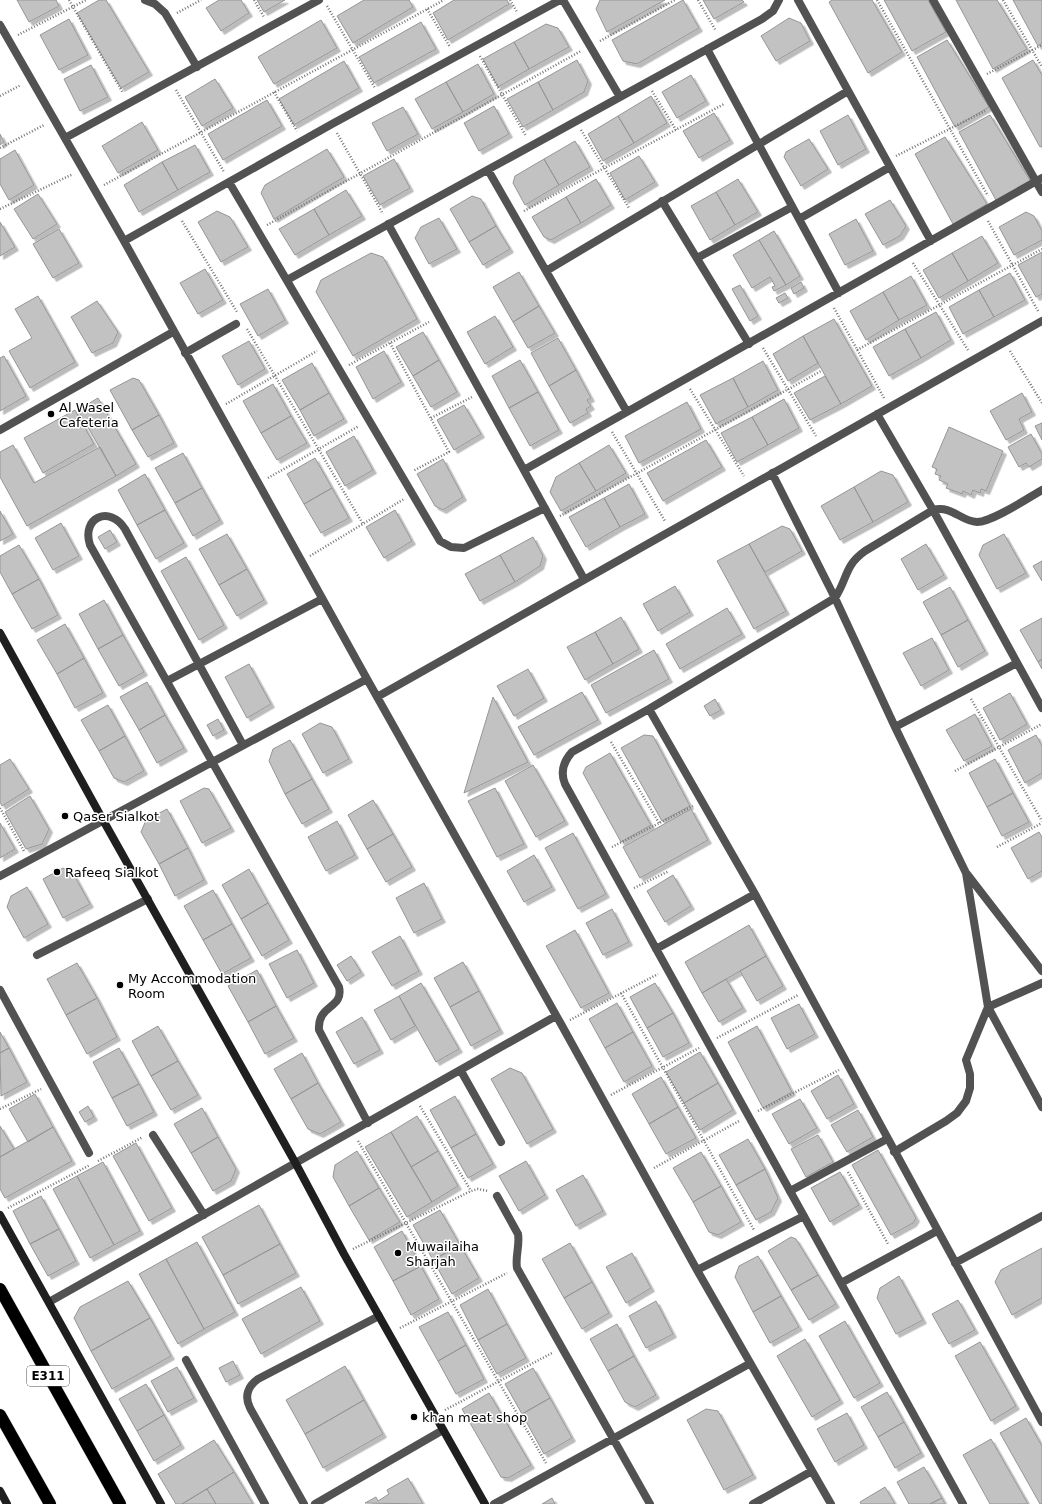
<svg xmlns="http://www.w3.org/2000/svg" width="1042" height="1504" font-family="'DejaVu Sans',sans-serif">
	<defs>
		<filter id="shadow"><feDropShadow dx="3.5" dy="3.5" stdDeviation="0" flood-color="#0004"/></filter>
	</defs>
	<rect width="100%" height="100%" fill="#fff"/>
	<!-- building -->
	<path fill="#c2c2c2" stroke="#969696" filter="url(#shadow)" d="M17 0H56L59 6 29 22Z
		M99 0H106L149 72 121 88 77 13Z
		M219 0H241L249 13 221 31 206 8Z
		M257 0H285L264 12Z
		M364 0H409L413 7 353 43 337 16Z
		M454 0H507L509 4 448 40 433 13Z
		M600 0H665L607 32 596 9Z
		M683 0 699 28 637 64 623 61 612 40Z
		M703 0H742L744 2 714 19Z
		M832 0H872L902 52 868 73 829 2Z
		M884 0H928L946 32 912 51Z
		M956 0H997L1027 49 993 69Z
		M1013 0H1042V43L1038 46Z
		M789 18 801 23 810 41 776 61 761 36Z
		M69 19 88 55 59 70 40 35Z
		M321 20 337 48 274 84 258 57Z
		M421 22 436 49 374 83 359 57Z
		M546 24 558 28 569 47 529 69 514 42Z
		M947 40 989 107 955 127 917 57Z
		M514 42 529 69 498 87 483 59Z
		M577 60 588 81 584 92 553 110 538 82Z
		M1033 60 1042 75V146L1040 147 1002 78Z
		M344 61 359 88 294 125 279 99Z
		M478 64 494 94 463 112 446 82Z
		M91 65 108 97 80 111 64 79Z
		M691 75 706 101 677 118 662 92Z
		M215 79 233 108 202 126 185 97Z
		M446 82 463 112 432 129 415 99Z
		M538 82 553 110 523 127 507 99Z
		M651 96 667 123 634 143 618 116Z
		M267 100 282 126 223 160 208 134Z
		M494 106 509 134 479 151 464 123Z
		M403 107 418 134 387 151 372 123Z
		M714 113 730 140 699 158 683 131Z
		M848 115 866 149 838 165 820 131Z
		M990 115 1031 182 997 202 959 132Z
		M618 116 634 143 603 161 588 134Z
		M142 122 158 150 118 173 102 146Z
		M0 134 4 142 0 145Z
		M945 137 987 204 953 224 915 154Z
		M809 139 828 169 801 186 784 157 786 152Z
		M575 141 590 167 559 185 544 159Z
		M195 145 210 172 178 190 162 162Z
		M327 149 344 177 274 219 261 193 265 185Z
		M15 150 34 185 9 200 0 184V159Z
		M639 156 655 182 625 200 610 173Z
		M394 159 410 188 380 205 363 176Z
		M544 159 559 185 525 205 513 183 515 176Z
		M162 162 178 190 139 212 124 185Z
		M596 179 611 205 581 223 566 197Z
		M738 179 758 212 735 225 716 192Z
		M346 190 362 216 329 235 314 209Z
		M716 192 735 225 710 240 691 206Z
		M38 194 57 224 33 239 14 209Z
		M472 196 481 199 496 226 469 242 450 209Z
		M566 197 581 223 551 240 544 237 532 217Z
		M890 200 906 226 900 236 883 245 865 214Z
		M314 209 329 235 295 255 279 229Z
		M217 211 230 217 248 247 221 262 198 222Z
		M1026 212 1034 216 1042 231V240L1014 255 999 227Z
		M439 218 457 249 429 264 415 238 421 227Z
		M856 219 873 251 845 265 829 234Z
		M0 222 15 247 0 256Z
		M496 226 510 249 483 265 469 242Z
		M59 229 79 263 53 278 33 244Z
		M774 231 800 276 786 285 759 240Z
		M982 236 998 263 968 281 952 253Z
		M759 240 786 285 774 291 772 287 775 286 770 277 752 288 733 255Z
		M1042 252V294L1036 297 1018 265Z
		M371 253 383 257 417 319 353 356 316 292 321 280Z
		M952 253 968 281 939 298 923 270Z
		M205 269 223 300 198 314 180 283Z
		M519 272 539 306 513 322 493 287Z
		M1010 273 1025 300 994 317 979 290Z
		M911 276 927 305 899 320 883 292Z
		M801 282 804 288 794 294 791 288Z
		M740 285 758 316 750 321 732 289Z
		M268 289 285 320 258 336 240 304Z
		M979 290 994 317 963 334 949 307Z
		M883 292 899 320 866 340 850 311Z
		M785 293 788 298 779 303 776 298Z
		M38 296 75 362 30 388 9 351 32 338 15 309Z
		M97 301 118 332 113 343 92 353 71 317Z
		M539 306 555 333 528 348 513 322Z
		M936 312 951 340 921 358 905 329Z
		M495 316 513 347 485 364 467 332Z
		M834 319 872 386 841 404 803 336Z
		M905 329 921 358 889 376 873 347Z
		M423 332 439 360 413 376 396 347Z
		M803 336 818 363 788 381 773 354Z
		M558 338 576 370 549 386 531 353Z
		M249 341 265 369 238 385 222 356Z
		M384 351 401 382 373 399 356 367Z
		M4 356 26 396 0 411V358Z
		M439 360 457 392 431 407 413 376Z
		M520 360 538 392 509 408 492 376Z
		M763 361 778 390 748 407 733 378Z
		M312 363 329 393 300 410 282 380Z
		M576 370 591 398 587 400 591 406 586 409 588 413 570 423 549 386Z
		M825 376 841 404 810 420 794 393Z
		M133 378 139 380 159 415 132 430 110 390Z
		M733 378 748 407 716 424 700 395Z
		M273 384 291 416 261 433 243 401Z
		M538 392 559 430 530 446 509 408Z
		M329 393 344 419 314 436 300 410Z
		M1022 393 1032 412 1019 419 1024 430 1006 440 990 411Z
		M98 398 136 464 116 476 78 410Z
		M784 399 799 428 768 445 752 417Z
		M687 402 701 429 639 463 625 436Z
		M464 405 481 434 454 450 437 420Z
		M75 410 94 444 43 473 24 438Z
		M159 415 174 443 148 457 132 430Z
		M291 416 307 443 277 460 261 433Z
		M752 417 768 445 737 462 721 433Z
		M1042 423V440L1035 426Z
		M949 427 1003 451 986 491 981 489 980 493 973 490 971 495 963 491 962 494 946 488 948 484 939 480 941 476 935 474 937 469 932 467Z
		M1031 434 1042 454V459L1029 467 1026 463 1019 467 1008 447Z
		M354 436 373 470 345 486 326 452Z
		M706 440 722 467 663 501 647 473Z
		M13 445 34 483 100 447 116 476 27 526 0 477V452Z
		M609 445 626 473 596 491 579 463Z
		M183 453 202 488 175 503 155 468Z
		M315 458 332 488 304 504 287 474Z
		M443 459 463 497 443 510 435 506 417 474Z
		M579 463 596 491 561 511 550 492 556 477Z
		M881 471 893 475 908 502 873 522 854 487Z
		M145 474 165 510 137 525 118 490Z
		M629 484 645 514 620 527 604 498Z
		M854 487 873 522 840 540 821 506Z
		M202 488 220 520 193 536 175 503Z
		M332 488 349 518 321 533 304 504Z
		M604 498 620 527 586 547 569 517Z
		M165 510 184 543 156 559 137 525Z
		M395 510 412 541 384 558 366 527Z
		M0 511 13 534 0 541Z
		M61 523 79 556 53 570 35 538Z
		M782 526 790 529 802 551 765 572 749 544Z
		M110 530 117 542 105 549 98 537Z
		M227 534 247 569 219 585 199 549Z
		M1004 534 1026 573 997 589 979 555 983 545Z
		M533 537 543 556 540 566 515 582 500 555Z
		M749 544 786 611 754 629 717 561Z
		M926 544 944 575 918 590 901 559Z
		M19 545 39 579 12 594 0 572V556Z
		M500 555 515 582 480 601 465 574Z
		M186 557 224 625 199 640 161 571Z
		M1042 561V581L1033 566Z
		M247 569 264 600 237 616 219 585Z
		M39 579 58 615 32 629 12 594Z
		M675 586 690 612 658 631 643 604Z
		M950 587 968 620 941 635 923 602Z
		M104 600 123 635 98 649 79 614Z
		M727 608 742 634 680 669 666 644Z
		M621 617 639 649 613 664 595 632Z
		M1042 618V659L1038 662 1020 630Z
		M968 620 985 651 958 667 941 635Z
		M65 624 84 658 57 674 37 640Z
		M595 632 613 664 585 680 567 647Z
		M123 635 144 672 119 686 98 649Z
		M932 638 949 670 921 686 903 653Z
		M654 650 669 679 606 713 591 685Z
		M84 658 103 693 75 708 57 674Z
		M1042 659V669L1038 662Z
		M249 664 271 704 247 718 225 677Z
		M528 669 544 698 514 716 497 686Z
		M147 682 165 715 139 730 120 697Z
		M582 692 598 720 534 755 518 727Z
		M1010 693 1027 724 1000 740 983 708Z
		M493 697 528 762 464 793Z
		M715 699 721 710 710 716 704 706Z
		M108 705 125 736 99 751 81 720Z
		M975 714 992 746 964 761 946 730Z
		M165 715 184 748 157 763 139 730Z
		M218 719 224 730 213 736 207 725Z
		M320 723 332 727 349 759 323 773 302 734Z
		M644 735 653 736 690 806 662 821 621 748Z
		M1036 735 1042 746V773L1025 783 1008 750Z
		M125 736 144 771 124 782 114 778 99 751Z
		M290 740 312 779 285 794 269 761 273 749Z
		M610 753 651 825 621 842 583 773 586 767Z
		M10 759 29 789 2 806 0 802V765Z
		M995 759 1013 793 987 807 969 773Z
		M533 765 565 821 536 837 505 781Z
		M312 779 329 809 302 824 285 794Z
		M204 788 209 789 231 828 202 843 180 801Z
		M495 788 524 844 497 857 468 801Z
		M1013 793 1029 822 1002 836 987 807Z
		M30 796 49 829 42 844 26 849 5 812Z
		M373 800 393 834 367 849 348 815Z
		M167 809 188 848 159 864 141 832 146 820Z
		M691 809 708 840 640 878 623 847Z
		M337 821 355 855 326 871 308 837Z
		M0 823 15 849 0 858Z
		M1039 832 1042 837V871L1028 879 1011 848Z
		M573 833 606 894 578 909 545 848Z
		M393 834 412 867 386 882 367 849Z
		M188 848 204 880 175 896 159 864Z
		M534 855 552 887 524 902 507 871Z
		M63 868 73 873 90 904 63 918 43 879Z
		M249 869 268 903 241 919 222 885Z
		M673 875 691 906 665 922 647 891Z
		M424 883 442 919 414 933 396 898Z
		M27 887 48 924 24 938 7 907 11 896Z
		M213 890 232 924 203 940 184 906Z
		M268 903 289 940 262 956 241 919Z
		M612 909 629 942 603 955 586 923Z
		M232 924 251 958 222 974 203 940Z
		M749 925 766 956 702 993 685 962Z
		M575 930 609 993 581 1008 546 946Z
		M400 936 419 971 392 986 372 952Z
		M297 950 314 983 287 998 269 964Z
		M351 956 361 972 347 981 337 965Z
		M766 956 783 986 757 1001 740 971Z
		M463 962 479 991 450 1007 434 978Z
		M77 963 97 998 66 1015 47 979Z
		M257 970 276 1006 248 1022 228 986Z
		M726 979 743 1008 719 1022 702 993Z
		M421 983 459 1049 436 1062 399 996Z
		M655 983 673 1013 647 1028 630 997Z
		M479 991 500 1030 471 1046 450 1007Z
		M399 996 415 1026 391 1040 374 1010Z
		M97 998 117 1037 87 1054 66 1015Z
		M617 1003 633 1032 605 1048 589 1019Z
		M799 1004 815 1034 787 1049 771 1018Z
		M276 1006 294 1038 265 1054 248 1022Z
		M673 1013 689 1043 663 1057 647 1028Z
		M362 1017 380 1050 354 1064 336 1032Z
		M158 1026 178 1061 151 1076 132 1041Z
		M757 1026 792 1092 763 1108 728 1042Z
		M0 1032 9 1048 0 1053Z
		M633 1032 652 1066 624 1082 605 1048Z
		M9 1048 27 1082 1 1096 0 1053Z
		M119 1048 139 1084 112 1098 93 1062Z
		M700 1052 718 1083 684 1103 666 1072Z
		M302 1053 318 1083 291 1099 274 1069Z
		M178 1061 198 1095 171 1110 151 1076Z
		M510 1068 522 1073 553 1129 527 1144 491 1079Z
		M838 1075 854 1104 827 1119 811 1091Z
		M661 1077 678 1107 649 1124 632 1094Z
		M318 1083 341 1122 320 1134 308 1129 291 1099Z
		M718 1083 733 1110 700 1130 684 1103Z
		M139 1084 154 1112 127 1126 112 1098Z
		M35 1094 53 1127 28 1142 9 1109Z
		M455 1096 476 1134 451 1148 430 1110Z
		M800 1099 817 1128 789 1144 772 1114Z
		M88 1106 94 1117 85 1122 79 1112Z
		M678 1107 696 1138 666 1154 649 1124Z
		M202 1108 218 1137 191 1153 174 1124Z
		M858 1110 873 1137 847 1152 831 1125Z
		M417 1116 438 1151 411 1167 391 1132Z
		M0 1126 14 1149 0 1157Z
		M53 1127 72 1161 5 1198 0 1189V1157Z
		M391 1132 432 1202 407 1217 365 1147Z
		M476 1134 493 1164 468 1178 451 1148Z
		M818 1135 833 1162 806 1177 791 1149Z
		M218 1137 236 1169 231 1181 213 1191 191 1153Z
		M748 1139 765 1169 736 1185 719 1155Z
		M136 1143 172 1208 149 1221 113 1156Z
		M878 1150 916 1218 913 1223 891 1235 852 1165Z
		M357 1151 379 1188 349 1206 333 1177 335 1165Z
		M438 1151 458 1186 432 1202 411 1167Z
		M701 1152 721 1186 693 1202 673 1168Z
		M526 1161 545 1195 519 1211 499 1176Z
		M103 1162 140 1231 114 1245 77 1176Z
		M765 1169 778 1198 771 1212 756 1220 736 1185Z
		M840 1172 859 1205 830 1222 811 1188Z
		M583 1175 603 1211 576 1226 556 1190Z
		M77 1176 114 1245 90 1258 53 1189Z
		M721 1186 741 1222 718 1235 709 1232 693 1202Z
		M379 1188 400 1222 369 1240 349 1206Z
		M41 1196 59 1229 30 1244 13 1211Z
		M259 1205 280 1244 223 1275 202 1237Z
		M440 1210 460 1245 433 1260 413 1225Z
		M59 1229 76 1261 48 1276 30 1244Z
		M402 1231 421 1266 393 1281 374 1247Z
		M791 1237 796 1239 818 1275 791 1290 768 1251Z
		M197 1242 235 1312 204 1329 166 1259Z
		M570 1243 592 1282 564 1298 542 1259Z
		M280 1244 296 1273 238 1304 223 1275Z
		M460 1245 479 1278 452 1294 433 1260Z
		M1042 1248V1298L1012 1315 995 1282 1001 1270Z
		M632 1253 651 1288 626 1303 606 1267Z
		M758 1256 781 1296 753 1312 735 1277 739 1266Z
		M166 1259 204 1329 178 1344 139 1274Z
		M421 1266 439 1299 411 1315 393 1281Z
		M818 1275 836 1304 809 1320 791 1290Z
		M899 1276 923 1320 896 1334 877 1298 880 1288Z
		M128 1281 150 1318 91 1351 74 1318 80 1307Z
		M592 1282 609 1313 582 1329 564 1298Z
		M301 1287 320 1321 261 1354 242 1319Z
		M488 1289 507 1324 478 1340 460 1305Z
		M781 1296 799 1327 770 1343 753 1312Z
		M958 1300 975 1330 949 1344 932 1314Z
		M656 1301 673 1334 646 1348 629 1316Z
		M448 1312 466 1345 438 1361 419 1327Z
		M150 1318 171 1356 112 1389 91 1351Z
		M845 1321 880 1383 854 1398 819 1336Z
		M507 1324 526 1358 497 1374 478 1340Z
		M617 1324 634 1356 608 1371 590 1339Z
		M805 1339 840 1400 812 1417 777 1356Z
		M980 1342 1016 1406 991 1421 955 1356Z
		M466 1345 484 1379 456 1394 438 1361Z
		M634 1356 656 1395 635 1407 625 1402 608 1371Z
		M233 1361 240 1375 226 1382 219 1368Z
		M345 1366 364 1400 305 1434 286 1400Z
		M177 1367 194 1398 168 1412 151 1381Z
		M533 1368 550 1398 522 1414 505 1384Z
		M146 1384 164 1415 137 1431 119 1399Z
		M887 1392 904 1422 878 1437 861 1407Z
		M489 1393 531 1465 508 1478 501 1477 462 1409Z
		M550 1398 572 1438 544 1454 522 1414Z
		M364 1400 383 1434 323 1468 305 1434Z
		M706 1409 718 1411 753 1475 724 1490 687 1420Z
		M847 1413 864 1445 835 1462 817 1429Z
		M164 1415 181 1445 154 1461 137 1431Z
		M1026 1418 1042 1446V1503L1040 1504 1000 1433Z
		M904 1422 921 1453 895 1468 878 1437Z
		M991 1439 1028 1504H990L963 1455Z
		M214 1440 234 1472 182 1504H176L158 1474Z
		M924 1467 942 1498 930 1504H909L897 1482Z
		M234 1472 253 1504H216L207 1489Z
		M408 1478 423 1504 365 1503 376 1497 378 1501 389 1494 387 1490Z
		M885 1487 895 1504H861L860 1502Z
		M207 1489 216 1504H182Z
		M552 1498 555 1504H542Z
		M942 1498 945 1504H930Z"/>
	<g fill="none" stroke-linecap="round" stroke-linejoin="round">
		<!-- highway casing -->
		<g stroke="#dbdbdb" stroke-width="13">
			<path id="highway" d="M0 1289 120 1504
				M0 1415 50 1504"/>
		</g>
		<!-- path -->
		<path stroke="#747474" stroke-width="2.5" stroke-dasharray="1 2" stroke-linecap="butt" d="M69 0 123 93
			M254 0 264 17
			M510 0 517 12
			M698 0 716 31
			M877 0 988 196
			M1003 0 1042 67
			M327 6 375 88
			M427 9 450 47
			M177 13 201 0
			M18 35 86 0
			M600 41 675 0
			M480 56 526 136
			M987 74 1042 45
			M176 90 224 172
			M652 91 676 130
			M274 92 297 131
			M0 96 21 85
			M581 130 629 208
			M337 133 383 214
			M0 148 44 125
			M896 156 985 111
			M104 185 444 0
			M0 209 73 174
			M524 211 724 104
			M182 221 237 312
			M988 221 1038 311
			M267 225 581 51
			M913 263 968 350
			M834 308 884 398
			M247 329 363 524
			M390 343 449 452 413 471
			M763 348 816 436
			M857 350 1042 249
			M1010 351 1042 403
			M349 365 429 322
			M690 389 744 476
			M226 404 317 351
			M431 418 472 397
			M612 432 665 521
			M268 478 359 426
			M560 516 821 371
			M310 556 404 499
			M971 699 1042 821
			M611 742 659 823
			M955 771 1042 724
			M0 808 24 851
			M612 847 693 806
			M997 847 1042 823
			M634 888 669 871
			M621 993 754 1230
			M570 1020 658 974
			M717 1038 798 995
			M611 1095 699 1048
			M420 1106 471 1191
			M0 1109 41 1089
			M758 1111 839 1070
			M358 1141 546 1463
			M98 1161 143 1137
			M654 1168 739 1121
			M848 1172 888 1244
			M8 1208 90 1165
			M353 1249 471 1191 478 1189 488 1191
			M400 1328 507 1273
			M445 1410 552 1353"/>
		<!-- lane -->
		<path stroke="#525252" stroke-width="8" d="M662 201 749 344
			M697 258 792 207
			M790 1191 887 1139
			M186 1360 265 1504"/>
		<!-- street -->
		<path stroke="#525252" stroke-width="8" d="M145 0 155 4 165 13 197 67
			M563 0 620 97
			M798 0 931 241
			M933 0 1042 192
			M0 25 124 241 367 679 561 1024 697 1270 831 1504
			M707 49 839 293
			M65 138 319 0
			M488 170 627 412
			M229 182 440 541 451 547 464 548 545 508
			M799 219 890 167
			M388 224 584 579
			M124 241 332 124 560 0
			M546 271 848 91
			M287 280 762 19 773 11 779 0
			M185 353 236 324
			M877 414 933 510 1042 708
			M0 430 173 332
			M524 470 1042 178
			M772 473 835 598 895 727 966 873 988 1007 966 1060 970 1074V1088L966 1101 957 1113 946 1121 894 1152
			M167 681 322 599
			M377 697 1042 321
			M649 709 755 894 1042 1422
			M895 727 1017 663
			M243 745 125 529C110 505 81 517 90 545L339 987C344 1009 317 1004 319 1030L368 1123
			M967 874 1042 971
			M0 876 367 679
			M656 949 755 894
			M37 955 148 899
			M1042 983 988 1007 1042 1107
			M0 990 89 1153
			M461 1071 501 1142
			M153 1135 204 1215
			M497 1196 518 1234C520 1246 515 1256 517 1268L650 1504
			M955 1263 1042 1216
			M697 1270 804 1216
			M841 1283 937 1231
			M49 1302 556 1016
			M304 1504 250 1408C244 1396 248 1386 258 1379L379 1316
			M315 1504 443 1430
			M494 1504 749 1364
			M753 1504 812 1471
			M963 1504 565 784C560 772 563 762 572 752L649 709 835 598C848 578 844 566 865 551L933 510C952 505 960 521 977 522 992 522 1028 498 1042 490"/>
		<!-- secondary -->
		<path stroke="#1f1f1f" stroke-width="8" d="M0 633 103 820 296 1164 344 1254 485 1504
			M0 1215 161 1504
			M0 1491 7 1504"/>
		<!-- highway -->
		<use href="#highway" stroke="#000" stroke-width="12"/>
	</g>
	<!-- markers -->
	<g fill="#000" stroke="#fff" stroke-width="1.5">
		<circle cx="51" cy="414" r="4"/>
		<circle cx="65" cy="816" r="4"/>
		<circle cx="57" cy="872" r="4"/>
		<circle cx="120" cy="985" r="4"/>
		<circle cx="398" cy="1253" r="4"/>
		<circle cx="414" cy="1417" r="4"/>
	</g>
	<g text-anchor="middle" stroke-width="3" stroke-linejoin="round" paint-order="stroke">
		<!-- shield labels -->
		<rect fill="#fff" stroke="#4c4c4c" stroke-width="1" x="27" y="1366" width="42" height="20" rx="3"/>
		<g font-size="12" font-weight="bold" fill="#000">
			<text x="48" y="1380">E311</text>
		</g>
		<!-- poi labels -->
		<g font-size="13" fill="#000" stroke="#fff" text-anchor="start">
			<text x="59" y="412">Al Wasel<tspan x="59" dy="15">Cafeteria</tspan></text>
			<text x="73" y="821">Qaser Sialkot</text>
			<text x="65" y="877">Rafeeq Sialkot</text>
			<text x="128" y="983">My Accommodation<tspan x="128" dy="15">Room</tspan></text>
			<text x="406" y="1251">Muwailaiha<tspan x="406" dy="15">Sharjah</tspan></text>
			<text x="422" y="1422">khan meat shop</text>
		</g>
	</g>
</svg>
